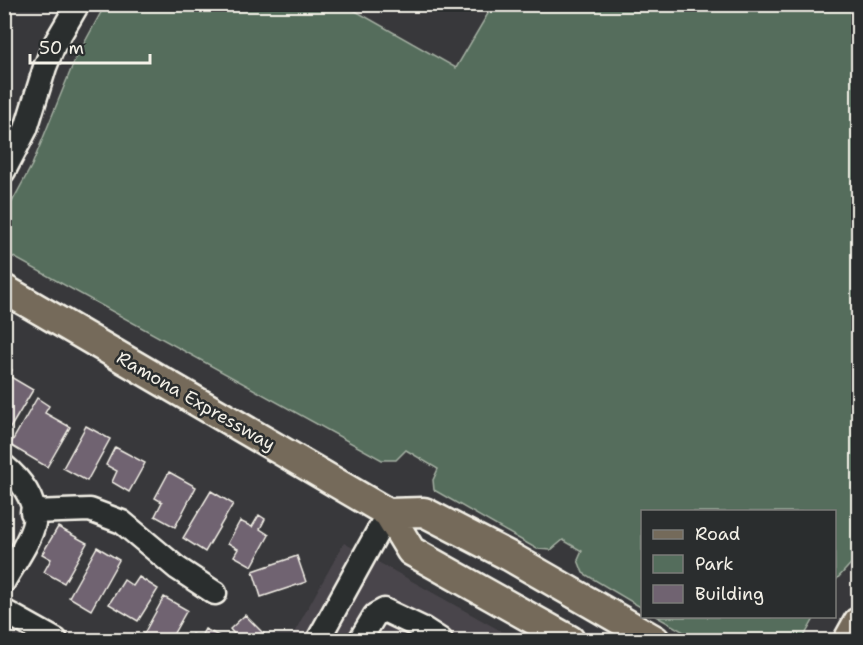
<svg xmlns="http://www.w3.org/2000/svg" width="863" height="645" font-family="'Shantell Sans',sans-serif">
	<rect width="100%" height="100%" fill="#38383b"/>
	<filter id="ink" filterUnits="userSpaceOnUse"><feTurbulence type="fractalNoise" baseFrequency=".0167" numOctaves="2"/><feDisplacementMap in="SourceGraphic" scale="12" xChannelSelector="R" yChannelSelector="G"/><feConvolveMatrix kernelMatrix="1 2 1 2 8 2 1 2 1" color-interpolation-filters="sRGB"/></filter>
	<g filter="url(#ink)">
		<!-- built -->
		<path fill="#49454b" d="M344 543 517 640H290Z"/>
		<!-- green -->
		<path fill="#546d5c" stroke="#a4afa2" stroke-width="1.5" d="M105 5H345L456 68 493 5H858V556L835 581 834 512H642V608L583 573 578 560 582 551 563 540 551 550 537 549 434 490 433 480 438 469 406 450 396 460H382L8 254 5 247V215L32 165 74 62Z
			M657 617H815L802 640H698Z"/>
		<!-- building -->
		<path fill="#706371" stroke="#f4f1e8" stroke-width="1.5" d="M4 366 12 370 9 376 33 390 9 430 4 428Z
			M37 398 49 406 45 413 70 427 47 467 10 445Z
			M86 426 110 439 87 481 63 468Z
			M115 447 145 463 129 492 112 482 117 471 106 465Z
			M169 472 196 487 175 527 155 516 162 502 155 498Z
			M211 491 233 504 205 552 183 538Z
			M259 515 265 519 260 529 269 535 252 566 234 556 238 549 228 543 240 521 252 527Z
			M58 527 87 543 64 583 44 572 51 559 42 554Z
			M97 547 119 560 91 610 69 597Z
			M297 556 306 582 261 597 253 571Z
			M139 577 158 589 138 621 109 604 124 580 133 586Z
			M164 597 187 610 170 640H144L141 639Z
			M245 615 270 640H239L230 629Z
			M205 629 225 639 224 640H189L192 634 200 638Z"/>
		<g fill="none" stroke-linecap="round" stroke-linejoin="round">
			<!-- minor casing -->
			<g stroke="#f4f1e8" stroke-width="27">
				<path id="minor" d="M4 171 26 129 45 67 54 45 78 4
					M4 466C20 479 37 500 34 523 31 540 13 565 4 581
					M32 512 90 510 122 522 177 568 215 593
					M4 611 56 640
					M318 640 388 513
					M360 640 375 615 384 610 424 629 441 640"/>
			</g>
			<!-- major casing -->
			<g stroke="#f4f1e8" stroke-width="33">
				<path id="major" d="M4 289 388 513 411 551 570 640
					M388 513 424 512 509 556 655 640
					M848 640 858 622"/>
			</g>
			<!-- minor -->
			<use href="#minor" stroke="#2a2d2e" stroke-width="22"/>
			<!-- major -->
			<use href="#major" stroke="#746a5a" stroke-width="28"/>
		</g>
	</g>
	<g text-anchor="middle" stroke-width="5" stroke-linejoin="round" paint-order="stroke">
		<!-- street labels -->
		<g font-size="18" fill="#f4f1e8" stroke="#2a2d2e">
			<text transform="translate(196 401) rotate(30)" y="6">Ramona Expressway</text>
		</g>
	</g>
	<!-- margin -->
	<rect width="863" height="645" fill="none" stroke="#2a2d2e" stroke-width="24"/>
	<rect x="12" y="12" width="839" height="621" fill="none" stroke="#f4f1e8" stroke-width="2" filter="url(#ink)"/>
	<!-- legend -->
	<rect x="641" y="510" width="195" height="108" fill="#2a2d2e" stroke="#7b7b78" stroke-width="1.5"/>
	<rect x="653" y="530" width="30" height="9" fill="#746a5a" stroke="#7b7b78" stroke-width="1.5"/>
	<text x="695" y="540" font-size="18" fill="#f4f1e8">Road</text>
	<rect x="653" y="555" width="30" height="18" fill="#546d5c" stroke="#7b7b78" stroke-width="1.5"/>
	<text x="695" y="570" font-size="18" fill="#f4f1e8">Park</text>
	<rect x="653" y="585" width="30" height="18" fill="#706371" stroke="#7b7b78" stroke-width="1.5"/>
	<text x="695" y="600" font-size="18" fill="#f4f1e8">Building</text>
	<!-- scale -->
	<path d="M30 54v9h120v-9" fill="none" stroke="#f4f1e8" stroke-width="3"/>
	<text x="39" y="54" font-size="18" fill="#f4f1e8" stroke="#2a2d2e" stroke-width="4.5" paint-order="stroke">50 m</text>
</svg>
